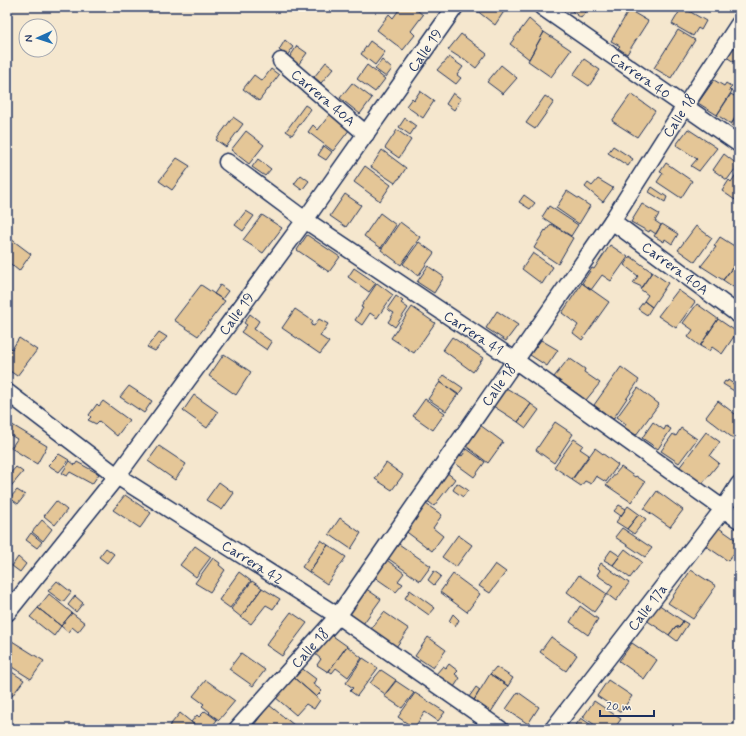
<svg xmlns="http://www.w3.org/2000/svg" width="746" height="736" font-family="Mynerve,sans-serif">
	<rect width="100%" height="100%" fill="#f5e7ce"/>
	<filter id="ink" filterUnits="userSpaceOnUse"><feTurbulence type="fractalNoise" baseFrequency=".025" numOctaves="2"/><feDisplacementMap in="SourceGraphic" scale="8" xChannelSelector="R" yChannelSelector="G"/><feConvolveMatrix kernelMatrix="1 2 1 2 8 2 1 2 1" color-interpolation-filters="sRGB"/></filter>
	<g filter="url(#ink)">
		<!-- building -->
		<path fill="#e4c697" stroke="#1b2f5e" d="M401 7H413L423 15 411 31 415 35 403 50 377 30 389 14 393 18Z
			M478 7H501L505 10 495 25 476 10Z
			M567 7H590L581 18Z
			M682 7 706 21 701 30 698 28 693 36 672 24Z
			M629 10 648 21 627 54 618 48 620 46 611 41Z
			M529 19 544 32 529 59 510 44Z
			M678 30 695 40 671 78 654 68Z
			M544 32 571 50 551 77 528 61Z
			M461 34 487 54 476 68 463 58 462 59 448 50Z
			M732 39 739 43V65L723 55Z
			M285 40 293 47 287 56 279 50Z
			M370 41 385 52 375 65 361 54Z
			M297 46 307 53 298 65 289 58Z
			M449 57 463 67 457 75 461 78 456 84 437 70 443 63H444Z
			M584 59 600 70 589 86 573 75Z
			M382 60 392 69 386 77 375 69Z
			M326 62 334 68 321 83 314 77Z
			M367 65 385 79 375 92 357 79Z
			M501 65 517 78 503 94 487 82Z
			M271 69 279 75 259 101 243 89 254 75 262 81Z
			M714 80 724 86 726 83 732 87 729 90 732 91 717 115 698 103Z
			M352 83 372 98 360 114 340 98Z
			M420 91 434 101 423 118 406 106 412 98 414 100Z
			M453 93 461 99 454 110 446 104Z
			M631 94 655 111 637 137 612 121Z
			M731 94 739 99V112L731 124 717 115Z
			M545 96 554 102 535 129 526 123Z
			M305 105 311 109 292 135 286 131Z
			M739 112V130L731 125Z
			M330 114 350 129 333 151 308 132 313 125 318 130Z
			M233 117 243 124 226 147 216 140Z
			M405 118 416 126 410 135 399 127Z
			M688 129 717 148 699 171 691 166 697 159 676 145Z
			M397 130 411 140 399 158 385 148Z
			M246 131 264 145 249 164 231 150Z
			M324 146 332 152 326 160 318 155Z
			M613 146 633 159 628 166 608 153Z
			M382 150 406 168 399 179H398L395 183 371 167Z
			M724 154 738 165 727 180 713 170Z
			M177 158 190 166 172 190 159 181Z
			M258 159 271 169 265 176 252 167Z
			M666 163 692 181 681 198 657 182 663 173 660 172Z
			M365 166 391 185 380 201 354 182Z
			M739 170V194L735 200 722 191 729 180 731 182Z
			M301 175 309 181 302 190 294 184Z
			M598 179 613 188 603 202 585 187 588 183 592 186Z
			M652 187 667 197 665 202 649 192Z
			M567 191 590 206 579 224 556 208Z
			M345 194 361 205 346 227 330 216Z
			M524 195 535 203 530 209 519 202Z
			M642 204 659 214 655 221 661 225 656 234 650 230 649 232 631 222Z
			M549 206 578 225 571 236 542 217Z
			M246 211 254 216 243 231 235 225Z
			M380 213 396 225 381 248 364 236Z
			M262 215 282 228 263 253 243 240Z
			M400 222 420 237 401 265 381 250Z
			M551 224 573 238 558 264 534 248 545 230 546 231Z
			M662 224 678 234 672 244 665 239 664 242 654 236Z
			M696 226 712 238 695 262 678 250Z
			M307 235 340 257 329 272 297 250Z
			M7 236 31 254 19 271 7 261Z
			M720 237 739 249V259L723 280 701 266 716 247 714 246Z
			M419 242 434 253 418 276 403 264Z
			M610 245 628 257 611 281 602 275 591 290 582 283 592 268 594 269Z
			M533 253 553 267 542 284 522 269Z
			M630 256 652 272 642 287 633 283 638 276 624 265Z
			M739 259V291L723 280Z
			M428 266 444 277 434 293 417 282Z
			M354 268 376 283 369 292 348 277Z
			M652 272 668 283 652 307 644 301 648 295 640 289Z
			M377 283 393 295 377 318 370 313 362 325 355 320 363 308 361 307Z
			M582 283 609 302 582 340 573 333 578 325 562 313Z
			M201 285 225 301 198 336 174 320Z
			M220 285 228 291 222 299 214 294Z
			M678 290 695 302 676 328 658 316Z
			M396 296 403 301 401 303 408 308 395 327 388 322 394 313 387 309Z
			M644 301 652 307 647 315 638 309Z
			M697 304 718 319 700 346 688 337 693 330 683 323Z
			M412 307 435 323 414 353 391 338Z
			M295 309 313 321 311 325 314 326 319 319 328 324 320 336 329 342 320 354 282 328Z
			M497 311 518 325 506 341 486 328Z
			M250 314 259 321 254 329 272 342 267 350 241 332 247 325 244 323Z
			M718 319 737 332 722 354 712 347 709 351 700 346Z
			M159 332 167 337 155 351 147 347Z
			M452 337 483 358 473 372 443 350Z
			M19 338 37 350 17 376 7 369V348L8 346 12 349Z
			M541 340 558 350 547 366 530 355Z
			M224 354 251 372 236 395 209 376Z
			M569 358 585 369 584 372 600 383 586 400 554 377Z
			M621 367 639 380 613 419 594 405Z
			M444 375 463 388 458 395 439 381Z
			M728 380 735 385 736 383 739 385V394L723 384 725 381 727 382Z
			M440 382 458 394 446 411 428 399Z
			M129 386 152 401 144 413 120 397Z
			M506 388 525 399 531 404 518 422 493 406Z
			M638 388 659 404 636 435 624 427 626 424 617 417Z
			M194 395 218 412 207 428 183 411Z
			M425 399 445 413 433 430 413 416Z
			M103 401 129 420 117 436 99 421 96 424 88 420 91 417 89 415 97 404 99 406Z
			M718 401 739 417V433L734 439 706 417Z
			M531 404 539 410 526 428 518 422Z
			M555 422 573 434 554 463 536 450Z
			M653 422 664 430 666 426 671 429 658 449 642 438Z
			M9 423 47 446 37 464 11 448 17 439 7 433V426Z
			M480 425 503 442 488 463 466 446Z
			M681 428 697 439 679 463 661 451 673 434 676 436Z
			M706 432 720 442 710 456 719 463 702 484 679 468Z
			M574 439 583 445 580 449 589 455 572 479 554 467Z
			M159 446 186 464 175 480 148 461Z
			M595 448 618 465 606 482 596 476 591 484 585 481 581 486 572 480Z
			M467 449 485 462 474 477 452 461 458 453 462 456Z
			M59 454 69 460 59 472 48 465Z
			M70 461 75 465 77 462 99 474 92 484 70 472 67 476 62 473Z
			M386 463 403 475 392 490 375 479Z
			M16 467 23 472 7 491V477Z
			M621 467 635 477 636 476 645 482 631 502 606 485Z
			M446 472 455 479 434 506 425 499Z
			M219 482 234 493 222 510 206 500Z
			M457 483 468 490 463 497 453 490Z
			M17 490 25 495 18 504 10 498Z
			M657 491 683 510 670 527 644 509Z
			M125 495 151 513 140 528 113 510Z
			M56 501 67 510 55 525 44 516Z
			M423 502 442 515 433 528 443 536 432 551 404 530Z
			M619 505 626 509 621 516 614 511Z
			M628 506 639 514 627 529 616 522Z
			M639 514 646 519 634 534 627 529Z
			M340 518 361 533 351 549 329 534Z
			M42 520 52 529 43 541 32 532Z
			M716 526 739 542V546L728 561 703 544Z
			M622 528 652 548 645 557 615 537Z
			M31 533 42 542 37 548 26 540Z
			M458 535 472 545 456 567 442 557Z
			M321 540 328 545 309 572 302 567Z
			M396 542 419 558 431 566 420 581 386 557Z
			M328 545 346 557 327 584 309 572Z
			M195 546 211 557 196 577 180 565Z
			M106 548 114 554 107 563 99 557Z
			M625 549 642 562 630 578 613 565Z
			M611 550 620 556 613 565 604 560Z
			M18 557 26 564 20 572 12 566Z
			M383 557 404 573 398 581 403 584 396 592 370 574Z
			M213 558 220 563 219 565 225 570 210 592 195 583Z
			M601 563 629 583 616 601 607 594 613 586 597 575 600 570 598 568Z
			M495 564 506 572 490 593 479 586Z
			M691 570 716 586 693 619 668 603Z
			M434 571 441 576 434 585 428 580Z
			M239 572 251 581 230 608 219 600Z
			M453 574 480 594 467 612 440 592Z
			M579 575 607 594 594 612 567 592Z
			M57 581 71 592 63 602 48 591Z
			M252 581 262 588 241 617 231 609Z
			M262 588 280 599 273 609 266 605 251 624 241 617Z
			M365 588 381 599 363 624 348 612Z
			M410 590 435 608 429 615 405 598Z
			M49 594 72 613 61 626 38 608Z
			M75 596 83 603 76 612 68 605Z
			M658 604 683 621 679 628 676 626 669 635 646 620Z
			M580 606 598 619 588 635 570 622Z
			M38 608 61 626 54 636 30 617Z
			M291 612 307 623 282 656 266 645Z
			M384 612 409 629 396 647 371 629Z
			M72 613 85 623 78 632 72 627 68 632 61 626Z
			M453 614 459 620 455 627 449 621Z
			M683 621 688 624 677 641 669 635 676 626 679 628Z
			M330 634 347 646 328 672 317 665 321 659 315 654Z
			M428 637 446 650 433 668 415 656Z
			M551 637 577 655 566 671 540 652Z
			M12 641 44 661 31 679 7 664V648Z
			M632 643 657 660 644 679 619 661Z
			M347 646 362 658 348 677 336 668 332 673 329 671Z
			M241 653 265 670 253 686 229 669Z
			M363 658 378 668 357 696 350 691 353 688 346 683Z
			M449 664 458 671 455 674 460 678 454 687 436 674 443 666 446 668Z
			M300 667 316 679 313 684 322 691 316 697 292 676Z
			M496 667 513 678 508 686 490 674Z
			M7 669 24 680 12 696 7 692Z
			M381 670 396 680 385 694 370 683Z
			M490 674 508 686 491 712 474 700Z
			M292 676 320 700 314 709 306 704 296 715 275 697Z
			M206 680 235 701 219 720 209 713 210 712 202 706 204 704 193 696Z
			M608 680 632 696 621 712 597 696Z
			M396 681 414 693 402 708 384 696Z
			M476 687 480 690 474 700 469 697Z
			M518 692 539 707 528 724 506 709Z
			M415 693 445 712 438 721 425 712 414 728 398 717Z
			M594 701 621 719 614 729H601L583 717Z
			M269 705 299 729H251Z
			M205 711 217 720 210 729H200L191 722 197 715 199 717Z
			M180 713 191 722 200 729H167Z
			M581 718 597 729H573Z"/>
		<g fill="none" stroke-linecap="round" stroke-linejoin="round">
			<!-- minor casing -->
			<g stroke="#1b2f5e" stroke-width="19">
				<g id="minor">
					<path id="s1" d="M542 7 739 144"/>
					<path id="s2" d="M281 61 366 134"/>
					<path id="s3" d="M227 162 305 220 516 361 739 520"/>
					<path id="s4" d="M612 221 739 315"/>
					<path id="s5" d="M7 392 117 476 338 616 500 729"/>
					<path id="s6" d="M7 613 117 476 305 220 455 7"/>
					<path id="s7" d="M237 729 338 616 612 221 685 106 739 24"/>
					<path id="s8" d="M553 729 723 509 739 484"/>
				</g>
			</g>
			<!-- minor -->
			<use href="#minor" stroke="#fcf5e5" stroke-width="16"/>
		</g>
	</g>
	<g text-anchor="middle" stroke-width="3.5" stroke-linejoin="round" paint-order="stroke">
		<!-- street labels -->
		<g font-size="14" fill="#1b2f5e" stroke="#fcf5e5">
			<text dy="5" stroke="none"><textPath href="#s6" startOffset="701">Calle 19</textPath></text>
			<text dy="5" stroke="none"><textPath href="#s1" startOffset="120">Carrera 40</textPath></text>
			<text dy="5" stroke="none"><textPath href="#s2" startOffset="56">Carrera 40A</textPath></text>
			<text dy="5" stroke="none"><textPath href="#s7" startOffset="757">Calle 18</textPath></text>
			<text dy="5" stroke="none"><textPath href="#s4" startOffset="79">Carrera 40A</textPath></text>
			<text dy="5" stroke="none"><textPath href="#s6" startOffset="377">Calle 19</textPath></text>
			<text dy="5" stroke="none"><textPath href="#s3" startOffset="300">Carrera 41</textPath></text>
			<text dy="5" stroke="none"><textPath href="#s7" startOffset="433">Calle 18</textPath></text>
			<text dy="5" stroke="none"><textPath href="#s5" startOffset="299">Carrera 42</textPath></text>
			<text dy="5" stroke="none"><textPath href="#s8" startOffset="154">Calle 17a</textPath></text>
			<text dy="5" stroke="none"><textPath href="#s7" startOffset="109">Calle 18</textPath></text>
		</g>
	</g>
	<!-- margin -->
	<rect width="746" height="736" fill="none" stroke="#fcf5e5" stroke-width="24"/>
	<rect x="12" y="12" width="722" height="712" fill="none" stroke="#1b2f5e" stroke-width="1.5" filter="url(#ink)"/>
	<!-- north arrow -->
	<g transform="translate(38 38) rotate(267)"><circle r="19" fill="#fcf5e5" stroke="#a2a6af"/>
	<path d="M0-3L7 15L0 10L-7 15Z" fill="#1f6fb2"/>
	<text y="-6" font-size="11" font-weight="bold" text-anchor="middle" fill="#1b2f5e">N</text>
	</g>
	<!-- scale -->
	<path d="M600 710v6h54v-6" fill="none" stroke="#1b2f5e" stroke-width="2"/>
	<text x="606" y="710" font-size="12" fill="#1b2f5e" stroke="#fcf5e5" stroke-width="3" paint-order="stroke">20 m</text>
</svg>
